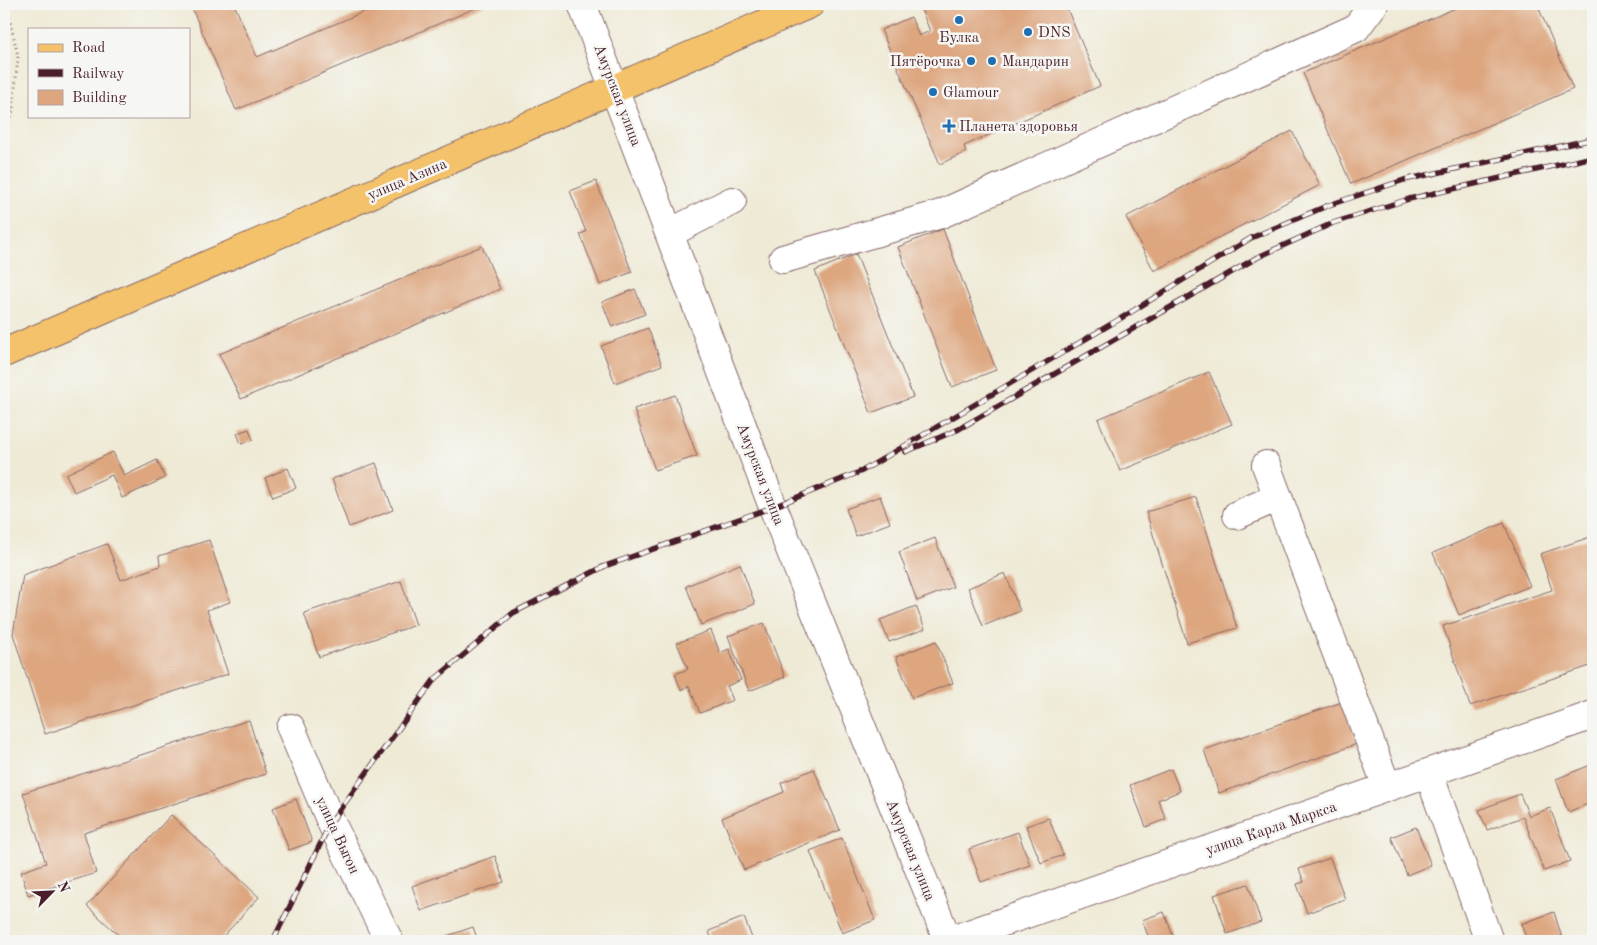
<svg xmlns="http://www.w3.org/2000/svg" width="1597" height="945" font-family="'Old Standard TT',serif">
	<rect width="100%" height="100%" fill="#f6f6f2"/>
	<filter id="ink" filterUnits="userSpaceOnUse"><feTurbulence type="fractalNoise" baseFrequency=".02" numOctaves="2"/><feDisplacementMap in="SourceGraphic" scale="10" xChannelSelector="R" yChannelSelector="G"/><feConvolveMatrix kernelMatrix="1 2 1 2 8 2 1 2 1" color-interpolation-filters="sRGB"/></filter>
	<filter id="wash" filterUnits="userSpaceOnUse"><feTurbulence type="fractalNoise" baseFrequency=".0096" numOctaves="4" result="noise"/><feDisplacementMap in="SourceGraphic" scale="20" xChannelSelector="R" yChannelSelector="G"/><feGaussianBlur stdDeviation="1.12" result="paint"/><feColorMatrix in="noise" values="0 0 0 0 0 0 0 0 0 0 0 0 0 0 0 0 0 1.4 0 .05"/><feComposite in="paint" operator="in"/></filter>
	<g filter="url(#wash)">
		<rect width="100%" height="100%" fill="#efead6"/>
		<g id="blocks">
			<!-- building -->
			<path fill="#dda67f" d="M190 4H234L257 57 382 4H485L236 110Z
				M927 4H1065L1100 86 964 146 966 152 940 164 881 30 911 17 919 36 930 31 920 7Z
				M1465 4H1537L1573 89 1351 184 1303 73Z
				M1292 131 1320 185 1154 271 1126 217Z
				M596 181 632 272 600 285 580 234 586 232 570 191Z
				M943 229 996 370 952 387 898 247Z
				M482 246 500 289 241 399 219 354Z
				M856 254 913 397 871 413 815 271Z
				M635 289 645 314 612 327 602 302Z
				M648 328 662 365 615 383 601 346Z
				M1209 372 1232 424 1120 471 1098 419Z
				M675 395 697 456 655 470 634 409Z
				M249 429 253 440 241 444 237 433Z
				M113 452 124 476 157 460 165 478 122 498 112 475 74 492 66 474Z
				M376 463 393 510 349 527 332 479Z
				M288 468 296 488 273 497 265 478Z
				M880 496 890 523 856 536 846 509Z
				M1196 497 1237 628 1187 643 1146 512Z
				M1504 523 1530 586 1459 615 1433 553Z
				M1593 536V665L1470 706 1443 626 1552 590 1540 554Z
				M935 538 953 587 917 601 899 552Z
				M209 540 230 602 207 610 228 674 45 734 13 634 23 575 107 544 121 580 160 566 159 556Z
				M740 564 755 604 701 625 686 586Z
				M1005 573 1020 611 983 626 968 588Z
				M401 581 416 625 319 657 304 613Z
				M916 606 925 629 889 642 880 620Z
				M764 623 785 677 749 691 728 636Z
				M711 630 720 653 729 649 741 680 727 686 733 700 700 713 689 686 681 690 675 674 688 669 677 643Z
				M936 641 953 683 912 698 896 657Z
				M1342 702 1357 744 1219 793 1204 750Z
				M249 720 266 774 84 833 96 873 28 895 21 872 46 863 23 793Z
				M1593 764V802L1568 812 1556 779Z
				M814 769 840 830 744 870 722 818 784 792 781 783Z
				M1171 769 1180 791 1158 800 1166 819 1146 827 1130 785Z
				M1520 794 1529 816 1550 808 1570 861 1544 871 1523 817 1487 830 1479 810Z
				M296 799 312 842 289 850 273 808Z
				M171 815 259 897 219 941H125L87 906Z
				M1049 818 1063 855 1041 863 1026 826Z
				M1416 827 1431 865 1407 875 1391 837Z
				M1018 832 1030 865 981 882 969 849Z
				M842 838 875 920 842 933 810 851Z
				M495 856 504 882 421 911 412 886Z
				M1330 858 1345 899 1307 913 1297 884 1304 882 1299 869Z
				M1248 884 1261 922 1227 934 1214 895Z
				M1164 912 1175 941H1150L1142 920Z
				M1554 912 1563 941H1527L1521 924Z
				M744 917 753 941H712L709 931Z
				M473 927 478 941H433Z"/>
		</g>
	</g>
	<g filter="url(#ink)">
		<use href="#blocks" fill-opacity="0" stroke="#846667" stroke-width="1"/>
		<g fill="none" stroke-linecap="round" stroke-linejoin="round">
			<!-- minor casing -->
			<g stroke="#846667" stroke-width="30">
				<path id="minor" d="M582 4 773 507 948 941
					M670 233 732 201
					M783 259 941 214 1356 28 1374 4
					M1266 465 1387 787
					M1237 515 1278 497
					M291 728 331 822 389 941
					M1429 774 1489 941
					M949 941 1593 715"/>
			</g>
			<!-- major casing -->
			<g stroke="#846667" stroke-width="30">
				<path id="major" d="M4 353 810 4"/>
			</g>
			<!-- path -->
			<path stroke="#846667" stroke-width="3" stroke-dasharray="1 4" stroke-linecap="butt" d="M4 136 13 111 18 56 6 4
				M4 396 8 394"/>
			<!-- minor -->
			<use href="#minor" stroke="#fff" stroke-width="28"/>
			<!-- major -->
			<use href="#major" stroke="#f3c26a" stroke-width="28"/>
			<!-- rail casing -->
			<g stroke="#4a1f2b" stroke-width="5.5">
				<path id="rail" d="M905 452 957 430 1258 257 1333 223 1409 199 1593 157
					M273 941 331 822 434 680 513 613 605 566 773 507 862 471 1123 317 1251 238 1329 205 1404 180 1593 139"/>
			</g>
			<!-- rail -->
			<use href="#rail" stroke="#f6f6f2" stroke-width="4" stroke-dasharray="11" stroke-linecap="butt"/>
		</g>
	</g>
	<!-- markers -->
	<g fill="#1f6fb2" stroke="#f6f6f2" stroke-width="2">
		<circle cx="959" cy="20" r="5"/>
		<circle cx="1028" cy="32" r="5"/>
		<circle cx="971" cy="61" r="5"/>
		<circle cx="992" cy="61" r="5"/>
		<circle cx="933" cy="92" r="5"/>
		<path d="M946.5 118.5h5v5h5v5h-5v5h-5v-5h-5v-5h5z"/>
	</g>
	<g text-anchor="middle" stroke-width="5" stroke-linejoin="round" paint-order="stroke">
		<!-- poi labels -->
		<g font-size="15" fill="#4a1f2b" stroke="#f6f6f2" text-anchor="start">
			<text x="1038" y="37">DNS</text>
			<text x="959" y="42" text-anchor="middle">Булка</text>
			<text x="961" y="66" text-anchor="end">Пятёрочка</text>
			<text x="1002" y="66">Мандарин</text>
			<text x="943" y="97">Glamour</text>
			<text x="959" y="131">Планета здоровья</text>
		</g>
		<!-- street labels -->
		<g font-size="15" fill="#4a1f2b" stroke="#f6f6f2">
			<text transform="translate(618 95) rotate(69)" y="5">Амурская улица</text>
			<text transform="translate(407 179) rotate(-23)" y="5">улица Азина</text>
			<text transform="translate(761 474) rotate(69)" y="5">Амурская улица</text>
			<text transform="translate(1271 828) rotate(-19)" y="5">улица Карла Маркса</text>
			<text transform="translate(338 835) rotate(65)" y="5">улица Выгон</text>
			<text transform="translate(911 850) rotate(68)" y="5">Амурская улица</text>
		</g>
	</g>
	<!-- margin -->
	<rect width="1597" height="945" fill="none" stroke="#f6f6f2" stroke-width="20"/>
	<!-- legend -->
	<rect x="28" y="28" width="162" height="90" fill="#f6f6f2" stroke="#b1a0a2"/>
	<rect x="38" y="44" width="25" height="8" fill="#f3c26a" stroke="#b1a0a2"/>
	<text x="72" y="52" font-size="15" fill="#4a1f2b">Road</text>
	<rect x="38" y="69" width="25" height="8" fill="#4a1f2b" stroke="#b1a0a2"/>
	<text x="72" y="78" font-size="15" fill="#4a1f2b">Railway</text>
	<rect x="38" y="90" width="25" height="15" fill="#dda67f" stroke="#b1a0a2"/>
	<text x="72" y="102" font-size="15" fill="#4a1f2b">Building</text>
	<!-- north arrow -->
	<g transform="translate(52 892) rotate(66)" stroke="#f6f6f2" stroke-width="4" paint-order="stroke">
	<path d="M0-4L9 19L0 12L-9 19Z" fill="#4a1f2b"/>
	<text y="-8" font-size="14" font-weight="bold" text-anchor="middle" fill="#4a1f2b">N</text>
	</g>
</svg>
